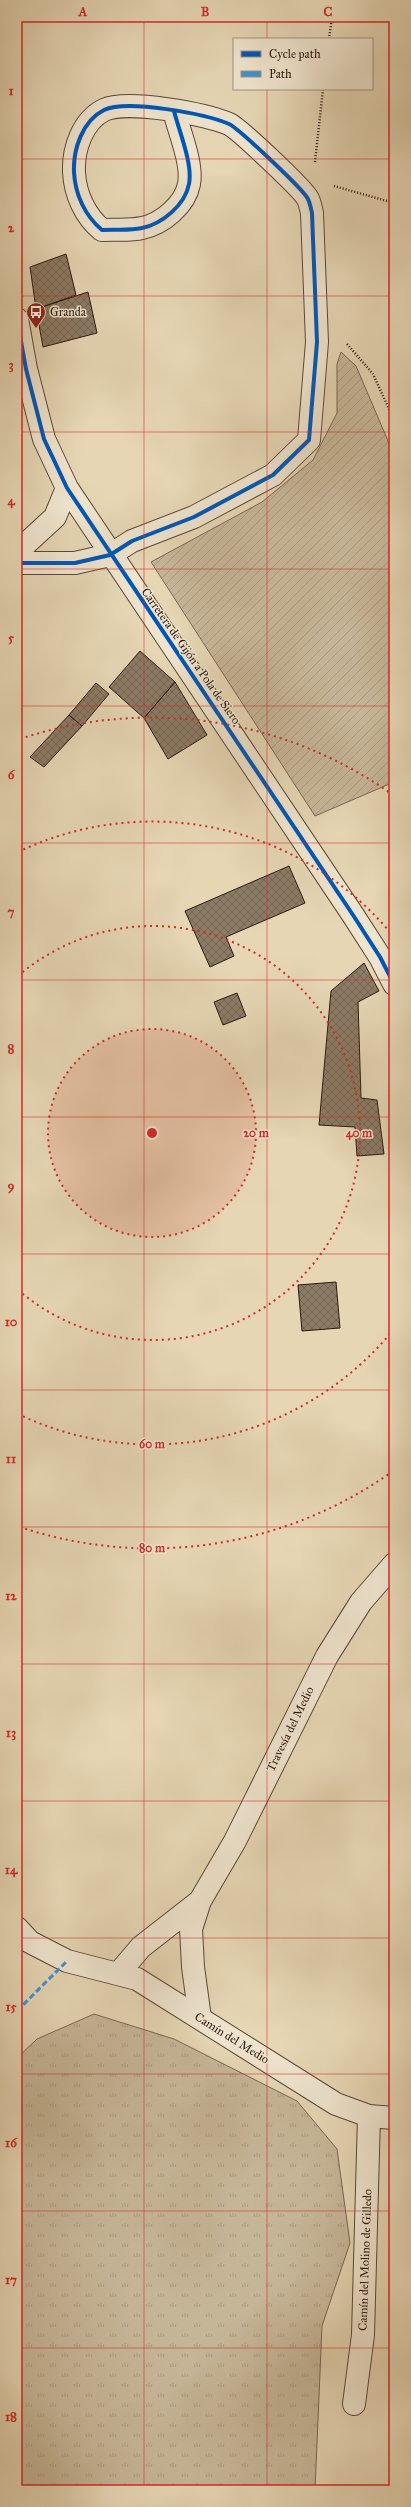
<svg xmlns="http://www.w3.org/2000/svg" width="411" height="2507" font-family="'IM FELL Great Primer',serif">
	<defs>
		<pattern id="grass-tufts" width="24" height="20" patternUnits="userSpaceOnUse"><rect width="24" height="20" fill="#c6b698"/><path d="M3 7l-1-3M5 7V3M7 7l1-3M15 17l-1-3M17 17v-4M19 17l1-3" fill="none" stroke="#aa9c82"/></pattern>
		<pattern id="garden-furrows" width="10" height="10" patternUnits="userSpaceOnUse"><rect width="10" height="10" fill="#c6b698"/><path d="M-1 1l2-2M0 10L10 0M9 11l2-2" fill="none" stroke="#aa9c82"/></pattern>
		<pattern id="building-cross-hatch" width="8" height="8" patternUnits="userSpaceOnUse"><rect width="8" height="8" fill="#8c7b65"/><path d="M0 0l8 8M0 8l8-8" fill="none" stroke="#736452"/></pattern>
	</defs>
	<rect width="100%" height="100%" fill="#e6d6b4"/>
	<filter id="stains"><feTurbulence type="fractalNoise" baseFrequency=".005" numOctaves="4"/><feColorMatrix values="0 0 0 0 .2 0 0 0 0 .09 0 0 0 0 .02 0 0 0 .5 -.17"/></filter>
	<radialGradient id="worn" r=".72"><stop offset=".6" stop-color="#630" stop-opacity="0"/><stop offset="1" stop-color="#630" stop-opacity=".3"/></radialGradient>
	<!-- grass -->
	<path fill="url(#grass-tufts)" stroke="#786754" d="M94 2014 174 2039 297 2101 337 2149 350 2243 322 2326 315 2490H17V2058L37 2039Z"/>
	<!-- garden -->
	<path fill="url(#garden-furrows)" stroke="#786754" d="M341 352 356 366 394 455V782L315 816 151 562 262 502 313 460 337 413V364Z"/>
	<!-- building -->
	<path fill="url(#building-cross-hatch)" stroke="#2b180f" d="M66 254 76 295 36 309 30 267Z
		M88 292 97 333 43 347 36 309Z
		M140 651 175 682 144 718 109 687Z
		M175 682 207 735 168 759 144 718Z
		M96 683 109 694 82 726 69 715Z
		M69 715 82 726 44 767 30 757Z
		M289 866 305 903 226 937 234 956 210 967 185 911Z
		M364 963 379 991 358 1002 361 1098 377 1100 384 1154 357 1156 355 1127 319 1125 331 991Z
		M237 993 246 1016 223 1025 214 1002Z
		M336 1282 340 1328 302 1331 298 1285Z"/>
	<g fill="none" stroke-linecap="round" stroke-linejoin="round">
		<!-- minor casing -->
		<g stroke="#5a4838" stroke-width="24">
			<path id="minor" d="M17 319 26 369 44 439 67 488 353 915 380 957 394 984
				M17 552 55 517 67 488
				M17 563H75L110 555 132 541 194 517 273 475 309 440 317 342 312 213C311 209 310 203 308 199 303 189 238 128 229 124 206 114 127 99 104 110 82 121 73 150 74 172 75 194 85 216 102 230 115 229 129 231 142 228 162 224 185 205 189 184 193 164 179 131 174 111
				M200 1901 191 1929 193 1967 200 2018
				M17 1928 30 1942 67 1961 137 1979 336 2104 369 2116 394 2118
				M118 1974 141 1947 200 1901 235 1841 327 1656 361 1602 394 1564
				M354 2404 363 2335 369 2116"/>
		</g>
		<!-- path -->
		<path stroke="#2b180f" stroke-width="2.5" stroke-dasharray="1 2" stroke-linecap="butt" d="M329 39 332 17
			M315 162 323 89
			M334 186 394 203
			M347 344 373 374 394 420"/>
		<!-- minor -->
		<use href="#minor" stroke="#efe4ce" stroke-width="22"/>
		<!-- quiet -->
		<path stroke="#3c93d2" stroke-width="3" stroke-dasharray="6 3" stroke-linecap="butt" d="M17 2011 67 1961"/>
		<!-- cycleway casing -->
		<g stroke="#efe4ce" stroke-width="6">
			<path id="cycleway" d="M17 319 26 369 44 439 67 488 353 915 380 957 394 984
				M17 563H75L110 555 132 541 194 517 273 475 309 440 317 342 312 213C311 209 310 203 308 199 303 189 238 128 229 124 206 114 127 99 104 110 82 121 73 150 74 172 75 194 85 216 102 230 115 229 129 231 142 228 162 224 185 205 189 184 193 164 179 131 174 111"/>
		</g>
		<!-- cycleway -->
		<use href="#cycleway" stroke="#0057b8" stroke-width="4"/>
	</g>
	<!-- grid -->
	<path fill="none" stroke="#d62828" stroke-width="1" stroke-opacity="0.55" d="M144 17V2490M267 17V39M267 89V2490M17 159H394M17 296H394M17 432H394M17 569H394M17 706H394M17 843H394M17 980H394M17 1117H394M17 1254H394M17 1390H394M17 1527H394M17 1664H394M17 1801H394M17 1938H394M17 2074H394M17 2211H394M17 2348H394"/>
	<!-- distance rings -->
	<circle cx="152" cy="1133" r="104" fill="#d62828" fill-opacity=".12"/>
	<g fill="none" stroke="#d62828" stroke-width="2" stroke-dasharray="2 4">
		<circle cx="152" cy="1133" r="104"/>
		<path d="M18 976A207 207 0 1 1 18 1290"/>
		<path d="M394 1329A311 311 0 0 1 18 1414M18 852A311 311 0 0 1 394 937"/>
		<path d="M393 1471A415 415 0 0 1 20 1527M20 739A415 415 0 0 1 393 795"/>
	</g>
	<!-- icons -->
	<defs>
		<g id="bus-pin" transform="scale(1)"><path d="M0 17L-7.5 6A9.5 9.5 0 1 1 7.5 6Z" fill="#8f2418" stroke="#efe4ce"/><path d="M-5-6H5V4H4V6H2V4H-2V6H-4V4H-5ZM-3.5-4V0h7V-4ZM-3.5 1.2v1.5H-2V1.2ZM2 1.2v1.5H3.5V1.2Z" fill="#fff"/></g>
	</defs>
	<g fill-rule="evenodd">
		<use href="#bus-pin" x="36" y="312"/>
	</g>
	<g text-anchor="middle" stroke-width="3" stroke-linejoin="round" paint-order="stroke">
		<!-- poi labels -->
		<g font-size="12" fill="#2b180f" stroke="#efe4ce" text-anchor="start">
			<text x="50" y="316">Granda</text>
		</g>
		<!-- street labels -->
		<g font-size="12" fill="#2b180f" stroke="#efe4ce">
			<text transform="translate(191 656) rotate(55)" y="4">Carretera de Gijón a Pola de Siero</text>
			<text transform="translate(290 1729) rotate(-64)" y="4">Travesía del Medio</text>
			<text transform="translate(232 2038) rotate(32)" y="4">Camín del Medio</text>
			<text transform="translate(365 2260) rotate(-88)" y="4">Camín del Molino de Gilledo</text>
		</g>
	</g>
	<circle cx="152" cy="1133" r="6" fill="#d62828" stroke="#efe4ce" stroke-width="2"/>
	<g font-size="12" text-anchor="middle" font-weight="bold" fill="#d62828" stroke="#efe4ce" stroke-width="3" stroke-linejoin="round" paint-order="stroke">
		<text x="256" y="1137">20 m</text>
		<text x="359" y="1137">40 m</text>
		<text x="152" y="1448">60 m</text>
		<text x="152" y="1552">80 m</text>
	</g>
	<!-- margin -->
	<rect width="411" height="2507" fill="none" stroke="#e6d6b4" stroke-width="44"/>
	<!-- legend -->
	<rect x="233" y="38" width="140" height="52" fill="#efe4ce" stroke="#a19282"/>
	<rect x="241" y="51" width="20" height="6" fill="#0057b8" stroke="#a19282"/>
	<text x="269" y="58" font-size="12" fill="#2b180f">Cycle path</text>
	<rect x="241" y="71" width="20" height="6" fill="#3c93d2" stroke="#a19282"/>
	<text x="269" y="78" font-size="12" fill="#2b180f">Path</text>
	<rect x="22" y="22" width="367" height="2463" fill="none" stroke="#d62828" stroke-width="1.5"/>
	<g font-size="13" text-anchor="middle" font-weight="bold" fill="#d62828">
		<text x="83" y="16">A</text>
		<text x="205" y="16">B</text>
		<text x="328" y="16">C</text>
		<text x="11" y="95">1</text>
		<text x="11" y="232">2</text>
		<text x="11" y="369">3</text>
		<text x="11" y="505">4</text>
		<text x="11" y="642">5</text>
		<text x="11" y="779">6</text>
		<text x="11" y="916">7</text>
		<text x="11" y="1053">8</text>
		<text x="11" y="1190">9</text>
		<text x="11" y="1326">10</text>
		<text x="11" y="1463">11</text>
		<text x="11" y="1600">12</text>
		<text x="11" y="1737">13</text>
		<text x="11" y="1874">14</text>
		<text x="11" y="2011">15</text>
		<text x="11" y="2147">16</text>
		<text x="11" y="2284">17</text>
		<text x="11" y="2421">18</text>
	</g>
	<rect width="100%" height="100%" filter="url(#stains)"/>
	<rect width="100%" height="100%" fill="url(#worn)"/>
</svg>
